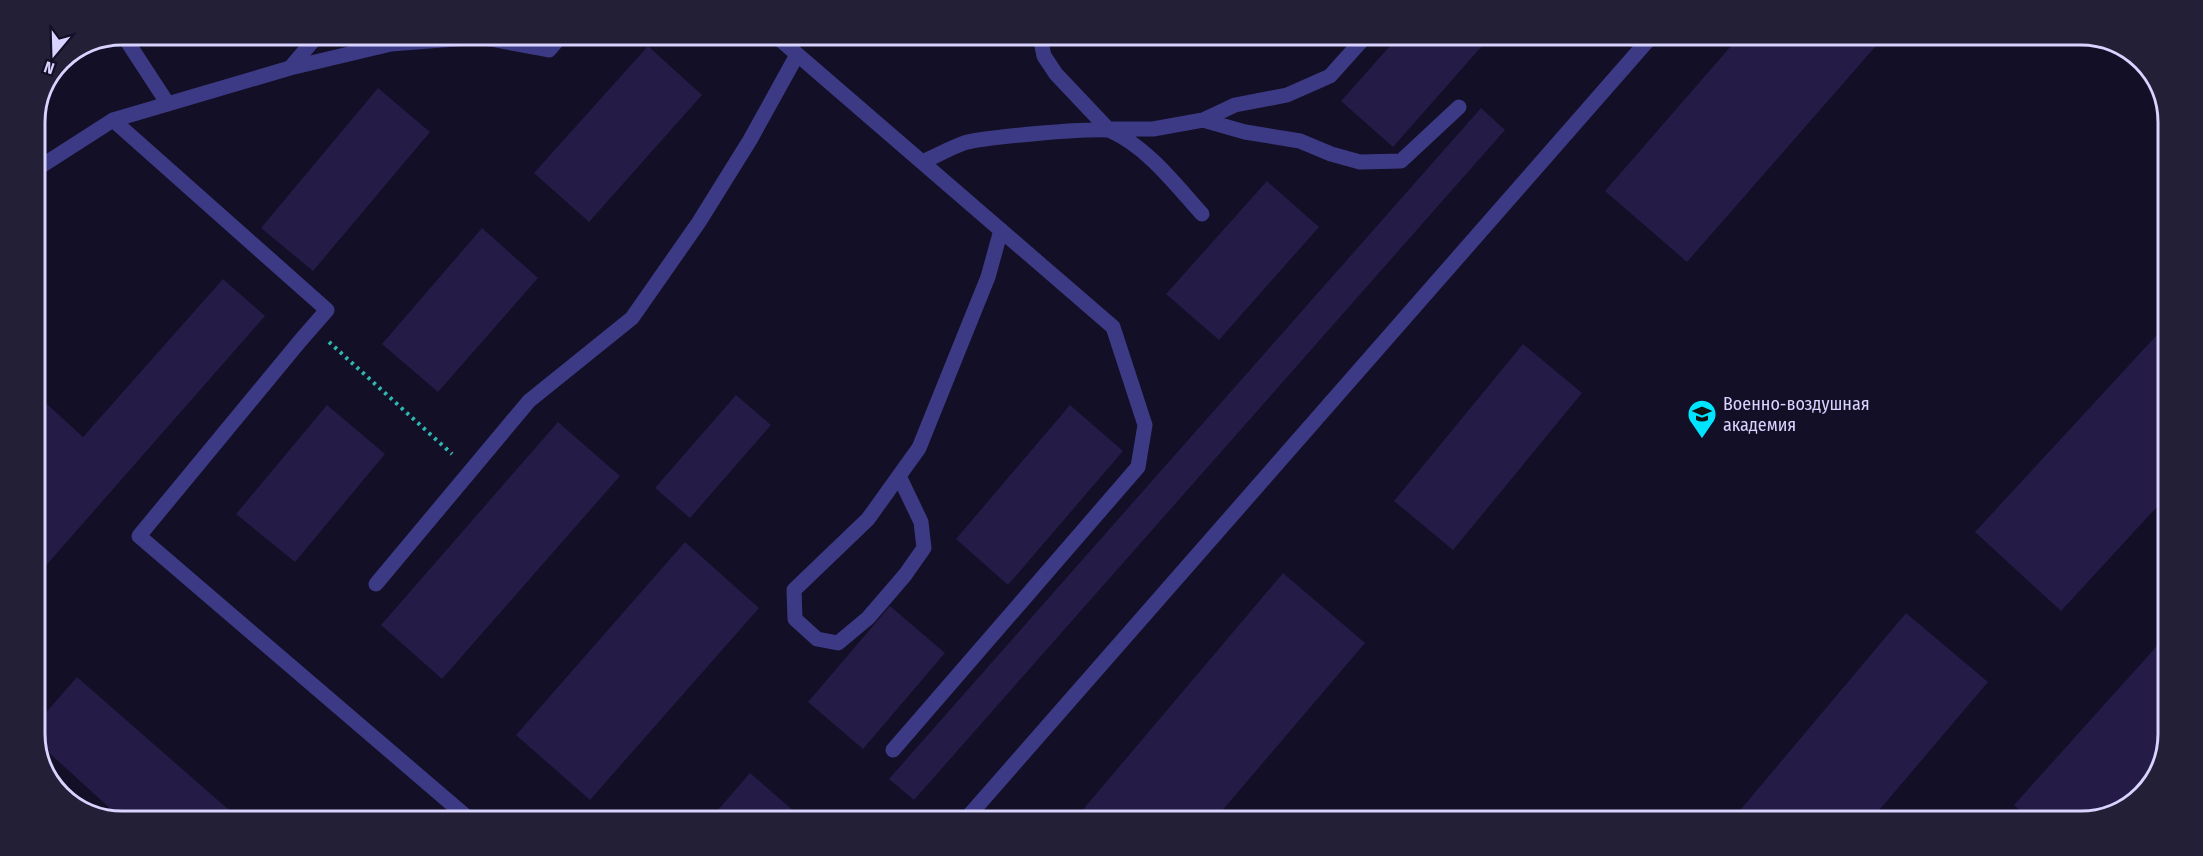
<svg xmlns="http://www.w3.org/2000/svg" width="2203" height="856" font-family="'Fira Sans Condensed',sans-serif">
	<rect width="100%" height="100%" fill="#130f26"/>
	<!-- building -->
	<path fill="#241b47" d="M1397 38H1489L1393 147 1341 101Z
		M1738 38 1882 39 1687 262 1605 191Z
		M2097 39H2110L2113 42 2107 48Z
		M648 46 702 95 589 222 534 173Z
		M2155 82 2163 103 2149 89Z
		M378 88 430 132 313 271 261 228Z
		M1481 108 1505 130 914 800 889 779Z
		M1267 181 1319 227 1219 340 1166 294Z
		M482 228 538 278 438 392 382 344Z
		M223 279 265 316 35 578V418L47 404 83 437Z
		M2167 324 2166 497 2061 611 1975 532Z
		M1523 344 1582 393 1453 550 1394 501Z
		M736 395 771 425 690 518 655 488Z
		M327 405 385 454 295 562 236 514Z
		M1070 405 1123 451 1008 585 956 539Z
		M558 422 620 476 442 679 381 625Z
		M685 542 759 608 590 800 516 735Z
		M1283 573 1365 643 1215 819H1075Z
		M890 606 945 653 863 749 808 702Z
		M1906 613 1988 682 1870 821H1731Z
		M2165 637 2164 763 2130 805 2082 821H2032L2014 805Z
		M77 677 237 817H110L114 812 35 740V725Z
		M750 773 802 818H711Z"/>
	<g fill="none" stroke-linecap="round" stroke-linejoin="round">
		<!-- path -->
		<path stroke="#2fb8b0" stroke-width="4" stroke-dasharray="3 4.5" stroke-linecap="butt" d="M329 342 452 454"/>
		<!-- minor -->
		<path stroke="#3d3a85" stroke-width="15" d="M123 35 168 104
			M776 36 1113 327 1145 425 1138 467 893 750
			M1040 37 1044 56 1056 74 1108 129H1153L1203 120 1235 105 1287 95 1330 76 1365 37
			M802 38 817 36
			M290 68 318 35
			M113 120 327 310 300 341 139 536 468 818
			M1203 120 1245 132 1300 141 1331 154 1360 162 1401 161 1459 107
			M922 162C936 156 950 148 964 143 979 138 1101 126 1111 131 1148 148 1175 184 1202 214
			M35 170 113 120 290 68 391 44 480 37 549 50 561 36
			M899 476 921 522 924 548 905 575 868 618 838 643 817 639 795 619 794 590 868 519 919 448 988 277 1001 230
			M376 584 529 401 632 318 699 222 750 140 797 55
			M966 819 1650 38"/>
	</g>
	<!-- icons -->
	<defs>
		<g id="university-pin" transform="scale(1.5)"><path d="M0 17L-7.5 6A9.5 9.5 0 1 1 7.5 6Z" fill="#00e5ff" stroke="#130f26"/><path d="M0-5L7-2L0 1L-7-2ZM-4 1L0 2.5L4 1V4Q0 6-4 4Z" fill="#111"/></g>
	</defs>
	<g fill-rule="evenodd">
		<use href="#university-pin" x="1702" y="414"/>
	</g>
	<g text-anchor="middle" stroke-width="4.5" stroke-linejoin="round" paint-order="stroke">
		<!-- poi labels -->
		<g font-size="18" fill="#d9d4ff" stroke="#130f26" text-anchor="start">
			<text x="1723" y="410">Военно-воздушная<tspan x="1723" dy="21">академия</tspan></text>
		</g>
	</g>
	<!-- crop -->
	<path d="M0 0H2203V856H0ZM122 45H2081A77 77 0 0 1 2158 122V734A77 77 0 0 1 2081 811H122A77 77 0 0 1 45 734V122A77 77 0 0 1 122 45Z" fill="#231f37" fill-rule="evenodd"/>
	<path fill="none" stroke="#d9d4ff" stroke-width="3" d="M122 45H2081A77 77 0 0 1 2158 122V734A77 77 0 0 1 2081 811H122A77 77 0 0 1 45 734V122A77 77 0 0 1 122 45Z"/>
	<!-- north arrow -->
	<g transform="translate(54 54) rotate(199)" stroke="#130f26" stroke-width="4.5" paint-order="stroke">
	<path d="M0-4.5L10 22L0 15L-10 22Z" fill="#d9d4ff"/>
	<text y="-9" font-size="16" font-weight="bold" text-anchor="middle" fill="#d9d4ff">N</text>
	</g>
</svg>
